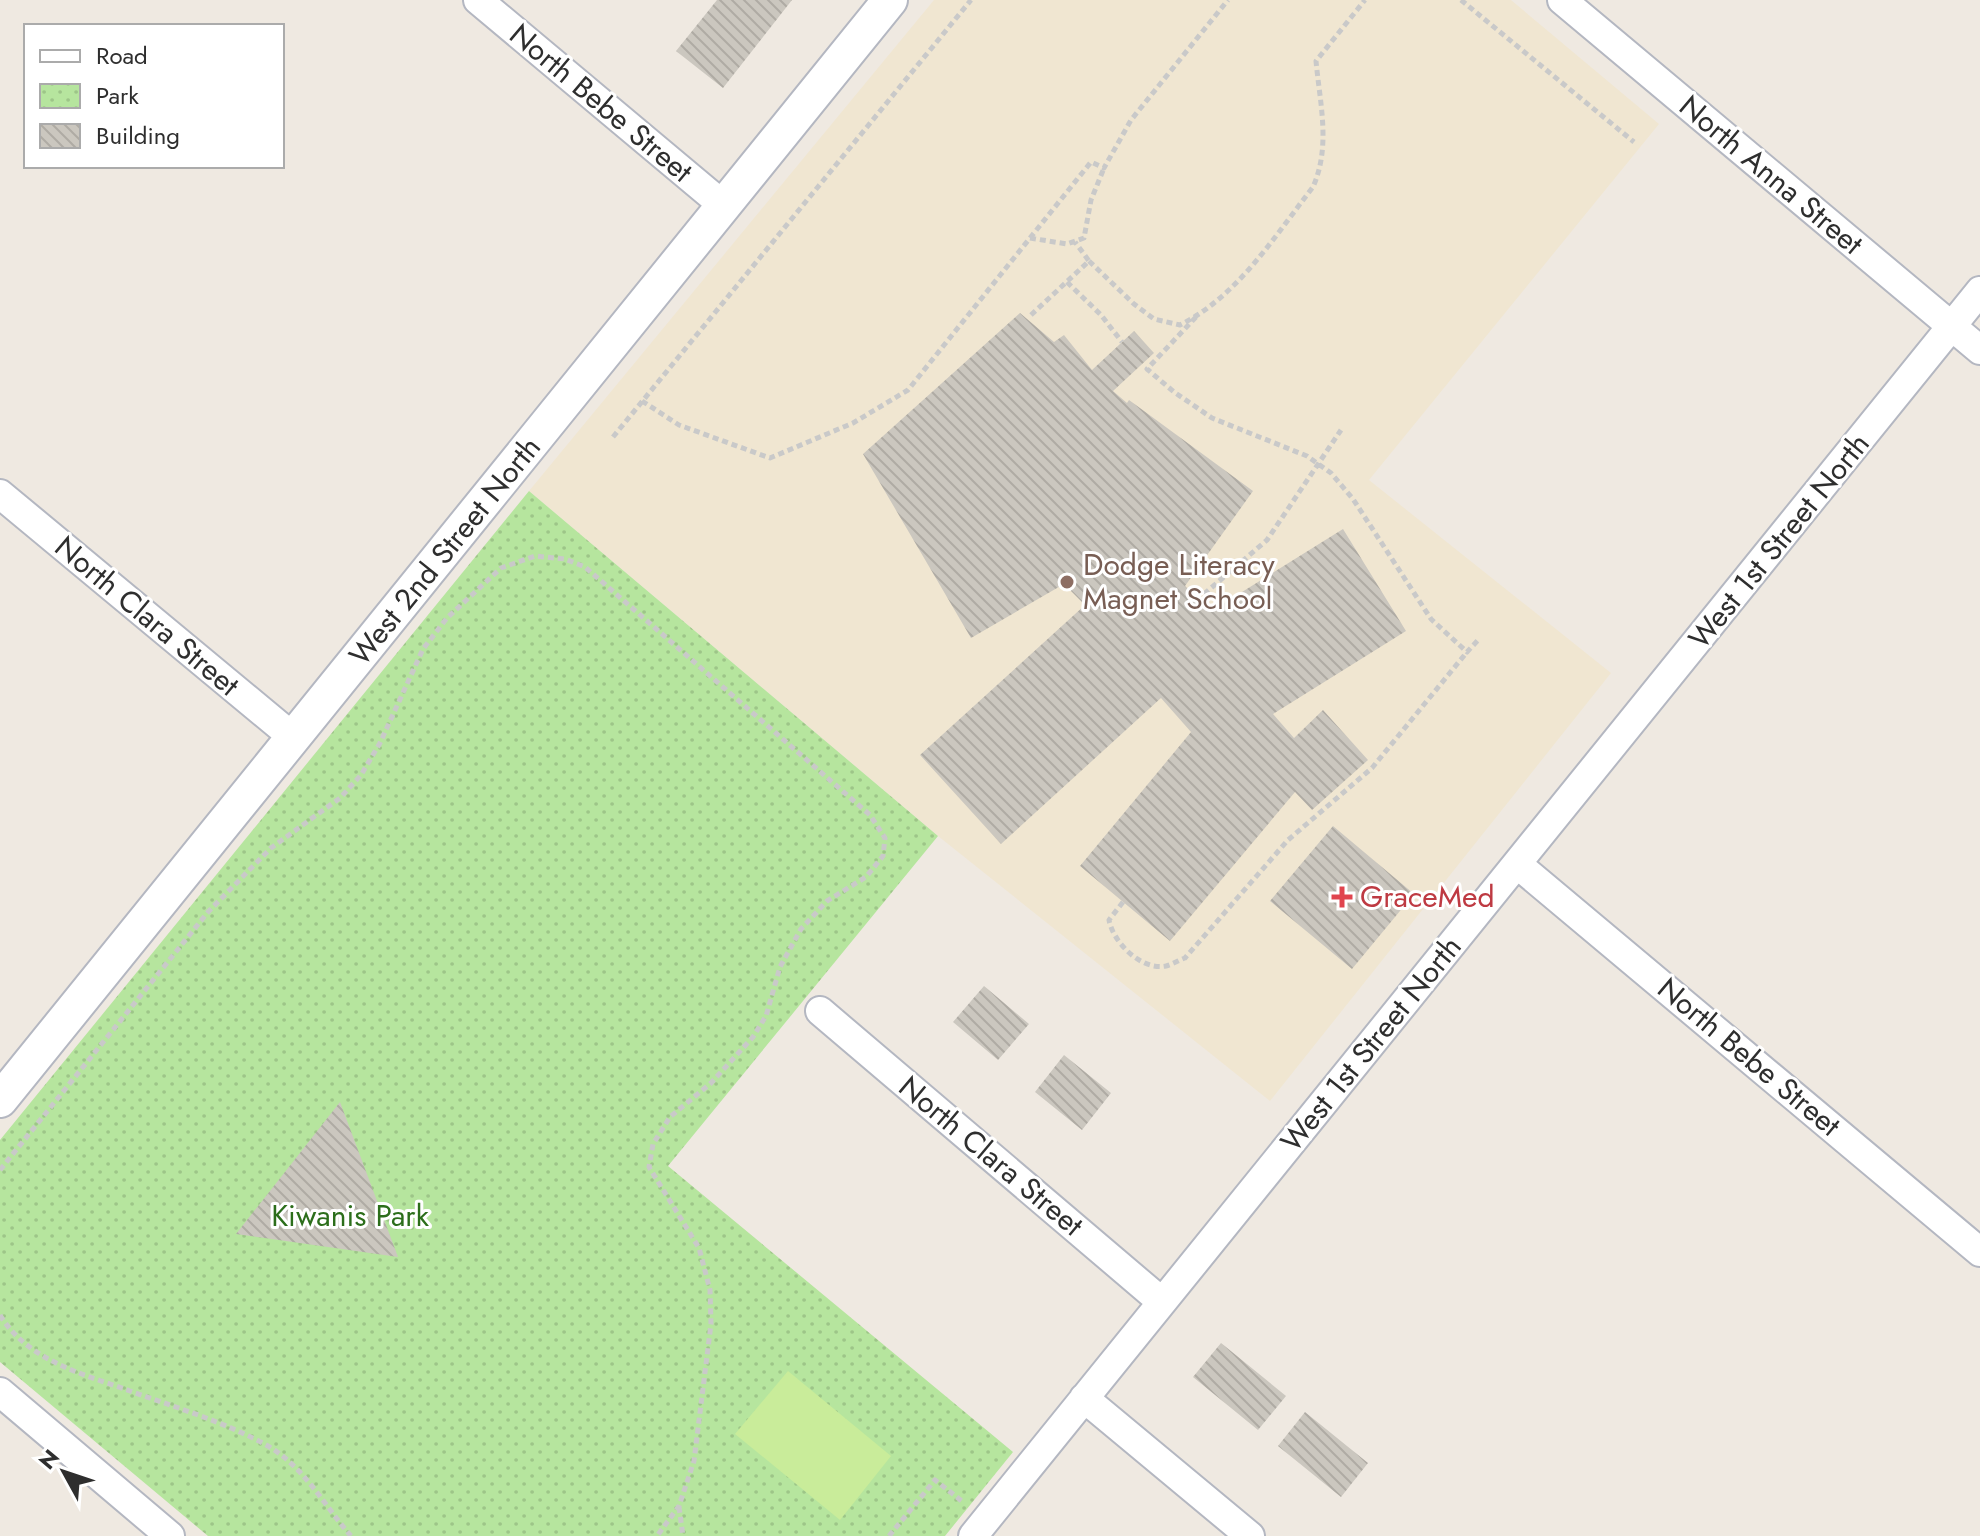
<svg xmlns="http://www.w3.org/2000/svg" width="1980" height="1536" font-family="Jost,sans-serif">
	<defs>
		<pattern id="park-dots" width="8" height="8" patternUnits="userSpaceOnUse" patternTransform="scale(2)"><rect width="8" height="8" fill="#b6e59e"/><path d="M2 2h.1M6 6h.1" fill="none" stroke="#9dc588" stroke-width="1.8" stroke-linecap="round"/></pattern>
		<pattern id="building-back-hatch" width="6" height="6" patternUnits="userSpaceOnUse" patternTransform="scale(2)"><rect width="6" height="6" fill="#cbc7bf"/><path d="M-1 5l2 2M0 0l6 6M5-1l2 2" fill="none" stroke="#afaba4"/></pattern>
	</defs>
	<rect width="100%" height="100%" fill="#efe9e1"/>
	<!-- education -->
	<path fill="#f0e6d1" d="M934 0H1511L1659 124 1369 480 1611 673 1270 1101 938 836 529 491Z"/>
	<!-- park -->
	<path fill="url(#park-dots)" d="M529 491 938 836 668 1166 1013 1452 945 1536H208L0 1362V1140Z"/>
	<!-- pitch -->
	<path fill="#c9ec9a" d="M788 1371 891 1456 840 1520 735 1434Z"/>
	<!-- building -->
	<path fill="url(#building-back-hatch)" d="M717 0H792L723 88 676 51Z
		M1020 313 1054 342 1064 335 1092 370 1134 331 1154 353 1113 391 1127 403 1129 400 1253 491 1185 586 1210 612 1343 529 1406 631 1273 714 1294 738 1323 710 1368 760 1312 810 1295 792 1170 941 1080 866 1191 732 1161 698 1001 844 920 755 1085 605 1064 584 971 638 863 454Z
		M1333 826 1414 894 1352 969 1270 901Z
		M984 986 1029 1024 998 1060 953 1022Z
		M1064 1055 1111 1093 1082 1130 1035 1092Z
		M340 1102 398 1257 236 1234Z
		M1221 1343 1286 1396 1258 1430 1193 1377Z
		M1305 1412 1368 1463 1341 1497 1278 1446Z"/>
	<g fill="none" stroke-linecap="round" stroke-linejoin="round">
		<!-- minor casing -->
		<g stroke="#b4b7c1" stroke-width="32">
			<path id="minor" d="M478 0 724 206
				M1562 0 1980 350
				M0 494 294 738
				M1517 864 1980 1252
				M820 1011 1162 1302
				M0 1392 170 1536
				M1084 1398 1250 1536
				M973 1536 1980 291"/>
		</g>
		<!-- tertiary casing -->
		<g stroke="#b4b7c1" stroke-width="38">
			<path id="tertiary" d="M0 1100 890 0"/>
		</g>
		<!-- path -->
		<path stroke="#c9c9c9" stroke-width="5" stroke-dasharray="6 4" stroke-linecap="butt" d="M1461 0 1634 142
			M1030 238 1067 244 1084 238 1091 200 1104 168
			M1089 261 1134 304 1154 319 1180 325C1238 296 1274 237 1313 187 1331 146 1320 104 1316 61L1365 0
			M1067 282 1101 315 1122 342
			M1031 315 1089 261 1075 242
			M1196 317 1147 369 1174 392 1212 418 1307 456 1331 473 1353 499 1431 619 1467 652 1480 638
			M642 401 679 425 770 458 853 423 908 390 1091 162 1104 168 1131 120 1228 0
			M613 437 971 0
			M1204 594 1267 540 1341 430
			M1123 902 1109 920C1113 942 1141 971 1166 966 1173 964 1179 960 1185 958L1288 840 1372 768 1467 652
			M0 1170 208 912 271 848 340 798 361 775 380 743 423 649 447 618 501 568 535 556 565 559 585 567 870 815 885 838 883 856 866 877 827 901 801 929 780 967 766 1016 753 1037 711 1083 670 1117 653 1144 649 1167 699 1248 710 1290 711 1324 694 1461 679 1506 657 1536
			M0 1315C28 1361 83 1374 130 1391 177 1408 225 1422 268 1446 304 1467 324 1505 351 1536
			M679 1507 683 1536
			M889 1536 935 1480 963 1502"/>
		<!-- minor -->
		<use href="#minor" stroke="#fff" stroke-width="28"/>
		<!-- tertiary -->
		<use href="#tertiary" stroke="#fff" stroke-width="34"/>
	</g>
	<!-- markers -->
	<circle fill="#8d6e63" stroke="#fff" stroke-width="3" cx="1067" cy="582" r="8"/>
	<path fill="#e0444e" stroke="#fff" stroke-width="3" d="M1338 885h8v8h8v8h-8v8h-8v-8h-8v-8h8z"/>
	<g text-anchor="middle" stroke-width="6" stroke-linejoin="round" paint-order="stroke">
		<!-- street labels -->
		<g font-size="30" fill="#2e2e2e" stroke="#fff">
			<text transform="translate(601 103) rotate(40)" y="10">North Bebe Street</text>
			<text transform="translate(1771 175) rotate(40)" y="10">North Anna Street</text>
			<text transform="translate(1779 541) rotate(-51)" y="10">West 1st Street North</text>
			<text transform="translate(445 551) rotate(-51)" y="10">West 2nd Street North</text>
			<text transform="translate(147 616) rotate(40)" y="10">North Clara Street</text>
			<text transform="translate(1371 1044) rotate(-51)" y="10">West 1st Street North</text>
			<text transform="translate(1749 1057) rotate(40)" y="10">North Bebe Street</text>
			<text transform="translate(991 1156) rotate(40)" y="10">North Clara Street</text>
		</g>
		<!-- education labels -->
		<g font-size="30" fill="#785e54" stroke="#fff" text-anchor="start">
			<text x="1083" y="575">Dodge Literacy<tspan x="1083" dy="34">Magnet School</tspan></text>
		</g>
		<!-- health labels -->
		<g font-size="30" fill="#be3a42" stroke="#fff" text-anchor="start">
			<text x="1360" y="907">GraceMed</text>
		</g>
		<!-- park labels -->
		<g font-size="30" fill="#2c6e1b" stroke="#fff">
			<text x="350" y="1226">Kiwanis Park</text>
		</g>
	</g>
	<!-- legend -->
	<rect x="24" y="24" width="260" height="144" fill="#ffffff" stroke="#ababab" stroke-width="2"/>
	<rect x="40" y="50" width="40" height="12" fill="#ffffff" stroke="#ababab" stroke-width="2"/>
	<text x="96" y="64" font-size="24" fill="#2e2e2e">Road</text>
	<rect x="40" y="84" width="40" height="24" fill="url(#park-dots)" stroke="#ababab" stroke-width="2"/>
	<text x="96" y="104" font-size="24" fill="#2e2e2e">Park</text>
	<rect x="40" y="124" width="40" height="24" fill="url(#building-back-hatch)" stroke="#ababab" stroke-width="2"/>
	<text x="96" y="144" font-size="24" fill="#2e2e2e">Building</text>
	<!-- north arrow -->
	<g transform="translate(64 1472) rotate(310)" stroke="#ffffff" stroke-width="6" paint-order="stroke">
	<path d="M0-6L14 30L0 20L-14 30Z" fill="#2e2e2e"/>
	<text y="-12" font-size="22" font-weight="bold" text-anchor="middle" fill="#2e2e2e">N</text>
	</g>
</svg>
